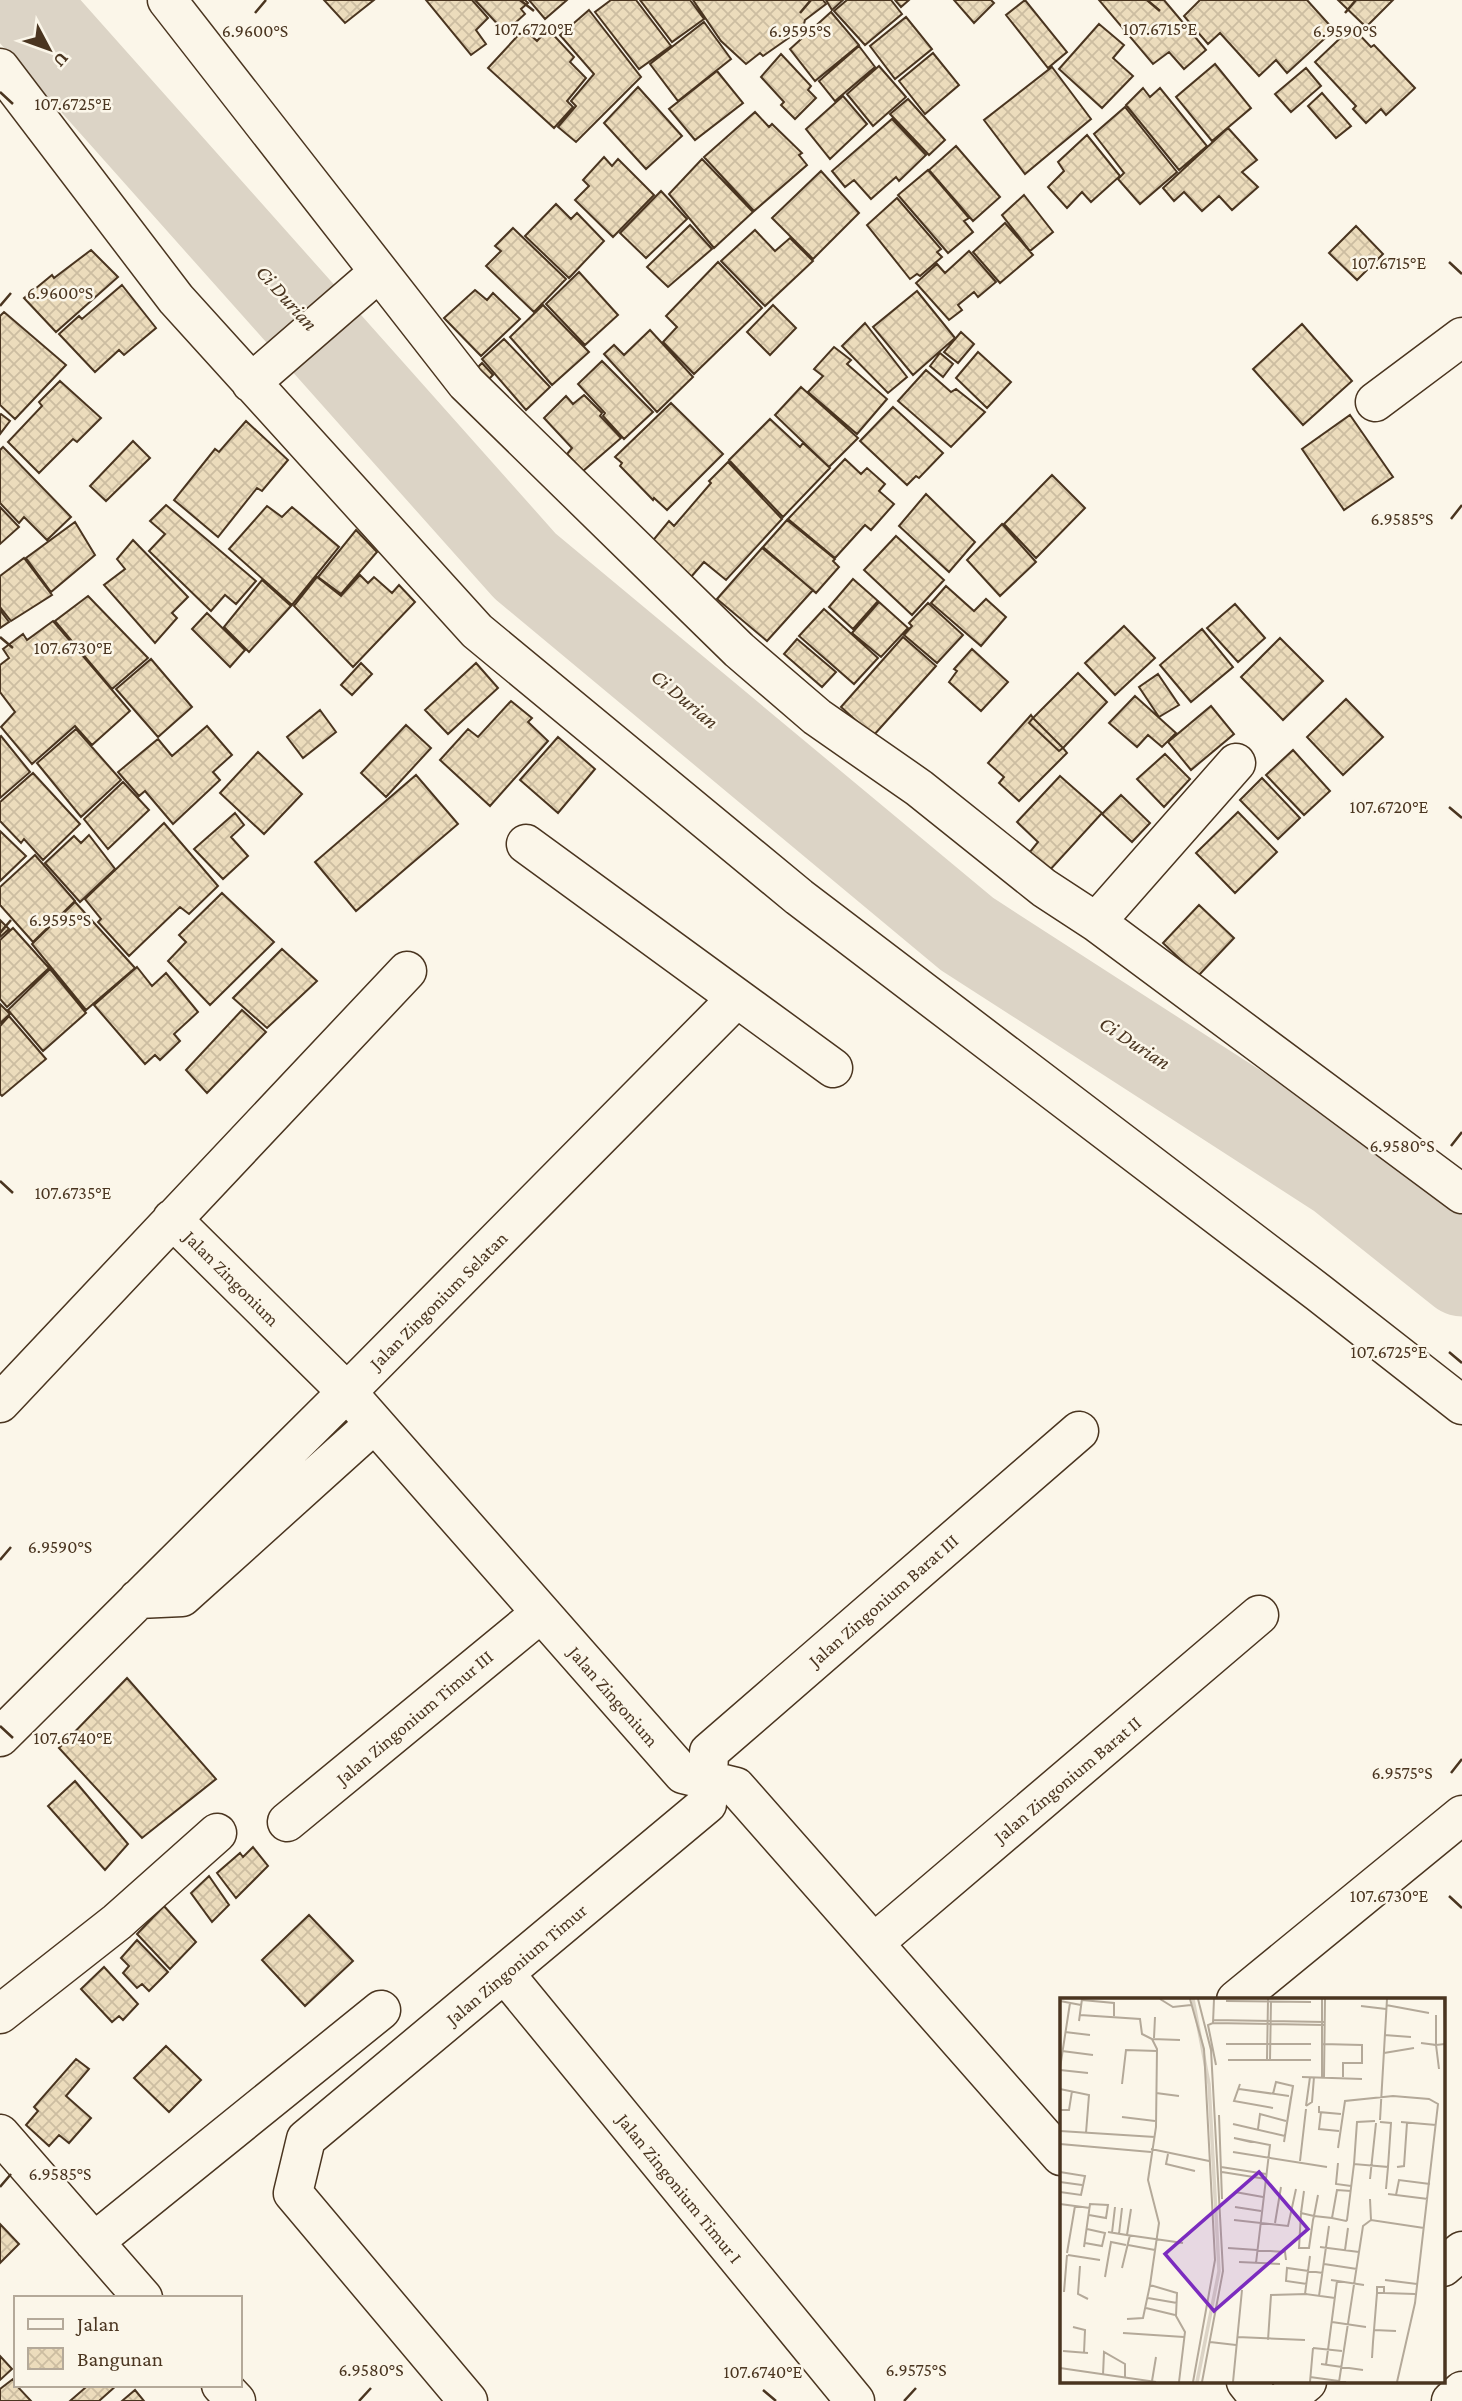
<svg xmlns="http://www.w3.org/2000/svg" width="1462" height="2401" font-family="'Crimson Pro',serif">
	<defs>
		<pattern id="building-cross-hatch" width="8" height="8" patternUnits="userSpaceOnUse" patternTransform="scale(1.75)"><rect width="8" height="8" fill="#ecdcbc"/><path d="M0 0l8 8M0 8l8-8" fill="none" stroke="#ccbda1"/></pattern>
	</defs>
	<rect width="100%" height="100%" fill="#fbf6e9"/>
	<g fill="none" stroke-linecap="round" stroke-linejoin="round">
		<!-- river -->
		<path stroke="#dcd4c6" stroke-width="89" d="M21 0 525 566 967 934 1339 1174 1462 1272"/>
	</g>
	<!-- building -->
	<path fill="url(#building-cross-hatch)" stroke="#4a3520" stroke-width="2" d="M324 0H374L345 23Z
		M426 0H472L488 18 476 30 486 44 471 55Z
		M475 0H525L528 3 521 9 525 14 505 32Z
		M529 0H567L545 19Z
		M611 0H636L671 46 639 69 595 12Z
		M640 0H690L704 19 672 42Z
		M693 0H823L826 4 805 20 803 28 763 56 760 53 746 64 721 41Z
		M826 0H843L832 10Z
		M847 0H891L902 14 865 45 834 11Z
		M895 0H909L901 7Z
		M954 0H991L994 3 974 23Z
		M1025 0 1067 52 1048 68 1006 15Z
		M1099 0H1164L1206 50 1184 69 1169 52 1153 64Z
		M1200 0H1307L1334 30 1287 73 1276 60 1259 76 1220 33 1208 44 1184 16Z
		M1338 0H1393L1366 27Z
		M589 10 641 77 576 142 558 127 576 106 571 101 594 74 560 35Z
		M831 12 859 45 815 81 790 49Z
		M906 17 932 49 895 79 870 46Z
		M704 22 731 59 678 101 650 64Z
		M1099 24 1124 45 1113 58 1133 76 1102 108 1059 69Z
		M1352 27 1371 47 1374 45 1415 88 1386 115 1381 109 1366 123 1353 109 1356 106 1315 62Z
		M524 29 537 41 548 29 574 57 570 62 586 78 567 101 573 107 554 128 488 68Z
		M859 46 875 67 835 101 819 81Z
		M933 53 959 85 925 114 899 81Z
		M781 54 811 86 808 90 816 98 795 119 781 105 784 102 761 77Z
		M1215 64 1251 108 1212 141 1176 97Z
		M879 66 906 97 873 126 847 94Z
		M1052 67 1091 119 1025 174 984 120Z
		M1306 68 1321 86 1291 112 1275 94Z
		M717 71 743 103 695 140 669 109Z
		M638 87 682 136 646 169 604 123Z
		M1143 88 1150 97 1160 88 1207 146 1179 170 1126 105Z
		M1322 93 1351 126 1336 138 1308 106Z
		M843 96 867 124 830 159 806 129Z
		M908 99 945 140 929 155 890 114Z
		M1125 107 1177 172 1140 204 1118 179 1124 173 1094 134Z
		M755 112 769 127 772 124 802 153 799 155 807 165 754 211 704 157Z
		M892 119 926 155 899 181 896 177 871 199 854 180 845 187 832 171Z
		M1228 128 1257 160 1242 172 1258 187 1232 210 1219 196 1202 211 1184 192 1174 201 1163 188Z
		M1087 135 1120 176 1091 202 1082 192 1067 208 1048 187 1064 171 1058 162Z
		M956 146 1000 197 973 221 929 170Z
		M604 157 612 166 618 159 654 195 613 237 575 200 589 186 583 180Z
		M702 159 753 212 714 248 669 194Z
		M928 170 969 218 964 221 973 232 948 253 898 195Z
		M821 171 859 213 813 259 772 218Z
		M661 191 687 219 646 258 620 233Z
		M1024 195 1053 232 1030 251 1002 215Z
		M897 198 941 249 937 252 942 257 920 276 917 274 910 279 867 225Z
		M556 204 571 219 577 213 604 241 569 278 525 236Z
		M1005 223 1033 255 1000 283 973 252Z
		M690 225 712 249 668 287 647 267Z
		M1356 226 1383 254 1357 280 1329 253Z
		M513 228 566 279 534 312 486 266 501 251 495 246Z
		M755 230 775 251 790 238 813 261 765 306 721 261Z
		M91 250 118 277 56 332 24 298 52 275 54 278Z
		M969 251 996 282 978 297 974 292 958 305 962 310 949 320 916 283 937 264 945 273Z
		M718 262 762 308 694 374 663 342 677 327 666 316Z
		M579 272 618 315 585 345 546 304Z
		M122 285 156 328 124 355 119 350 95 372 59 334 79 316 82 319Z
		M475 290 487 300 493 293 520 319 481 356 444 318Z
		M917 291 955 338 913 375 873 327Z
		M543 305 589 352 552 385 510 337Z
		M773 305 796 328 770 355 747 332Z
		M4 312 66 365 15 419 0 405V316Z
		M865 323 907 377 888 393 842 346Z
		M1302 324 1352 381 1303 425 1253 369Z
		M650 330 693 377 657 412 604 354 614 345 624 355Z
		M961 332 974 344 958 363 944 352Z
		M504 339 550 387 526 410 482 359Z
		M834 347 851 360 847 364 887 399 857 434 808 392 823 376 814 369Z
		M978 352 1011 382 987 408 956 378Z
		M940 353 953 364 943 377 930 366Z
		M602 361 653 412 624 439 603 416 605 413 578 384Z
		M482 363 493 375 486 382 475 370Z
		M926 370 951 392 956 389 985 412 951 447 898 401Z
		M60 381 101 418 77 442 73 439 39 473 8 442 42 406 39 402Z
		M801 387 858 438 829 467 775 415Z
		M584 395 602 413 600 416 621 438 583 471 567 454 572 448 544 418 566 396 573 404Z
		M671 403 723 454 667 510 654 498 653 500 620 466 622 463 615 457Z
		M893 407 943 453 919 478 916 476 907 485 860 441Z
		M1 414 10 421 0 434V415Z
		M1350 415 1393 477 1344 510 1302 449Z
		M770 419 800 447 803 443 830 468 783 517 729 460Z
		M246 421 288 460 262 491 257 488 218 537 174 500 215 449 219 452Z
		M133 441 150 458 106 501 90 486Z
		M3 447 71 517 47 540 24 517 19 523 0 503V450Z
		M845 459 861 474 867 468 885 484 879 491 894 504 871 530 865 525 835 558 788 519Z
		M728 462 782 519 726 580 704 562 691 577 650 544 669 521 674 526 711 483 709 481Z
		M1052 475 1085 508 1036 558 1004 524Z
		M926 494 975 542 949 572 899 526Z
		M166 505 256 581 236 604 225 595 211 611 149 551 165 534 150 521Z
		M267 506 282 517 292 507 339 547 292 605 229 549Z
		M0 507 19 527 0 544Z
		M787 520 835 559 833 561 839 567 816 593 763 547Z
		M75 522 95 555 51 592 26 558Z
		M1002 524 1036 562 1000 596 967 560Z
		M356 530 377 552 341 594 318 577Z
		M896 536 944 580 912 615 864 570Z
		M133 540 188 597 172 613 177 618 155 643 104 585 125 569 117 559Z
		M762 548 813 590 767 641 717 599Z
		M24 558 52 595 11 621 0 607V576Z
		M360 575 368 583 374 577 392 593 399 585 415 602 353 667 294 606 317 577 341 596Z
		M853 579 878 601 853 629 829 607Z
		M262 580 291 606 249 652 224 627Z
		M946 586 974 611 986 599 1006 617 981 646 931 603Z
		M88 596 148 658 112 689 55 621Z
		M879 602 908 628 881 657 852 633Z
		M928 603 963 635 937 663 904 635 912 626 909 623Z
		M1235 604 1265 638 1238 662 1207 628Z
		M824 609 878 658 854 684 799 636Z
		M0 610 9 622 0 628Z
		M207 613 245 650 230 667 192 629Z
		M53 621 130 711 92 745 75 726 32 764 1 727 15 712 0 692V665L9 658 3 649 23 634 27 640Z
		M1124 626 1155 658 1115 695 1085 663Z
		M1202 629 1233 667 1191 702 1160 665Z
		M903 637 936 666 873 736 841 707Z
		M1280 638 1323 681 1283 720 1241 677Z
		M797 639 836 672 822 687 784 654Z
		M972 649 1008 682 981 711 949 682 957 671 954 669Z
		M151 659 192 707 158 737 116 689Z
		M361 663 372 674 352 695 341 685Z
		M476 663 498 688 448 734 425 710Z
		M1078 673 1107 702 1063 748 1033 718Z
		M1158 674 1179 705 1159 717 1139 687Z
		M1135 696 1176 733 1162 747 1148 735 1137 747 1109 723Z
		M1346 699 1383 737 1343 775 1307 737Z
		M511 701 532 718 528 722 548 741 490 806 440 760 468 729 478 737Z
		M1211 706 1234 734 1191 770 1168 742Z
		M320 710 336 732 303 758 287 737Z
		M1031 715 1033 718 1029 723 1059 751 1063 748 1067 753 1019 801 999 783 1004 777 988 763Z
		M1033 718 1063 748 1059 751 1029 723Z
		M406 725 431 748 386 797 361 773Z
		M207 726 232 755 213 772 220 780 173 824 145 791 139 796 118 772 158 739 172 756Z
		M76 729 121 780 81 817 37 763Z
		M1 736 30 772 0 798V737Z
		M558 737 595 769 558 813 520 780Z
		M1293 750 1330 791 1304 815 1266 775Z
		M258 752 302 794 264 834 220 793Z
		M1165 754 1190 779 1164 807 1137 779Z
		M33 773 80 824 43 860 24 839 21 843 0 821V802Z
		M416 775 458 824 356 911 315 862Z
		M1060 776 1102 813 1050 870 1029 853 1038 842 1017 822Z
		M1262 778 1300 818 1278 839 1240 800Z
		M123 782 149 810 108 849 84 819Z
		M1121 795 1150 823 1132 842 1102 814Z
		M1238 812 1277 852 1235 893 1196 853Z
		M235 813 244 825 231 837 248 856 223 879 194 849Z
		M164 823 218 886 189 914 180 907 129 956 98 922 101 919 85 899Z
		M0 831 26 856 0 881Z
		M89 835 115 869 80 902 45 863 74 836 81 843Z
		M35 855 75 901 33 942 0 905V887Z
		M222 893 274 942 210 1005 168 961 186 942 179 935Z
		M75 902 135 968 86 1010 32 944Z
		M1199 905 1234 938 1198 976 1163 943Z
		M0 920 9 929 0 937Z
		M13 928 49 968 7 1007 0 999V940Z
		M282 949 317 981 267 1028 233 998Z
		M137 967 152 986 166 973 198 1012 174 1034 180 1041 160 1060 155 1055 145 1064 94 1005Z
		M50 969 86 1013 43 1051 8 1010Z
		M0 1004 10 1014 0 1023Z
		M242 1010 266 1032 207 1093 186 1070Z
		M9 1016 46 1059 2 1096 0 1094V1026Z
		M127 1678 216 1779 142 1838 59 1748Z
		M75 1781 128 1844 105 1870 48 1806Z
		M253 1847 268 1866 236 1898 217 1873 240 1853 243 1857Z
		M209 1876 229 1905 212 1922 191 1893Z
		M164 1906 196 1942 170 1969 137 1934Z
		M309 1915 353 1961 305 2006 262 1960Z
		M137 1940 168 1972 149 1991 142 1984 137 1988 123 1973 129 1966 121 1958Z
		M104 1967 138 2004 123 2020 119 2016 112 2022 81 1989Z
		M166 2046 201 2080 169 2112 134 2078Z
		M76 2059 89 2069 66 2096 91 2118 69 2143 59 2135 49 2146 26 2125 38 2111 34 2107Z
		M0 2224 19 2244 0 2263Z
		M0 2356 12 2369 0 2380Z
		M13 2379 16 2385 31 2401H0V2389Z
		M82 2385H117L99 2401H70L85 2388Z
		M135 2390 144 2401H122Z"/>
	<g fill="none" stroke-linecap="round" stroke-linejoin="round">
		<!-- minor casing -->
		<g stroke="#4a3520" stroke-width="41">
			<path id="minor" d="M167 0 466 383 739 650 817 717 919 788 1044 888 1096 922 1462 1194
				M0 68 176 299 477 631 799 897 1319 1293 1462 1405
				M251 383 379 272
				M1375 402 1462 337
				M526 844 833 1068
				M1096 922 1236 763
				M172 1219 347 1392 683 1774 736 1787 1061 2156
				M0 1403 407 971
				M138 1599 182 1597 374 1424
				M0 1737 347 1392 736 999
				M287 1822 541 1613
				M874 1943 1259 1615
				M505 1974 855 2401
				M1236 2000 1462 1815
				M0 2014 117 1922 217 1833
				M0 2134 143 2298
				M94 2242 381 2010
				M1443 2267 1462 2251
				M1246 2382 1261 2401
				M221 2385 236 2401
				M468 2401 293 2193 306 2139 707 1804 709 1752 1079 1431
				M1284 2401 1307 2382
				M1451 2401 1462 2391"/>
		</g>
		<!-- minor -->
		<use href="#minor" stroke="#fbf6e9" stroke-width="38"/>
	</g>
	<!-- ticks -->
	<path fill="none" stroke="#4a3520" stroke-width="2.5" d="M520 0 534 11M1147 0 1160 11M255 13 266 0M800 13 811 0M1345 13 1356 0M0 92 13 104M1449 262 1462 274M0 306 11 293M1451 519 1462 505M0 637 13 648M1449 807 1462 818M0 933 11 920M1451 1146 1462 1132M0 1181 13 1193M1449 1352 1462 1363M0 1560 11 1547M0 1726 13 1738M1451 1773 1462 1759M1449 1896 1462 1908M0 2187 11 2174M763 2390 776 2401M359 2401 371 2388M904 2401 916 2388"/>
	<g text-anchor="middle" stroke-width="5" stroke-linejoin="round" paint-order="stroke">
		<!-- street labels -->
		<g font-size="19" fill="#4a3520" stroke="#fbf6e9">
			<text transform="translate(232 1278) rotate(45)" y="7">Jalan Zingonium</text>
			<text transform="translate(438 1300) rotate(-45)" y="7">Jalan Zingonium Selatan</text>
			<text transform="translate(883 1600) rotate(-41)" y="7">Jalan Zingonium Barat III</text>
			<text transform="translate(614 1696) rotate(49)" y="7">Jalan Zingonium</text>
			<text transform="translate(414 1717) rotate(-40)" y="7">Jalan Zingonium Timur III</text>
			<text transform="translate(1067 1779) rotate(-40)" y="7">Jalan Zingonium Barat II</text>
			<text transform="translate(516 1964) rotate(-40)" y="7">Jalan Zingonium Timur</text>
			<text transform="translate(680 2188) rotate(51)" y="7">Jalan Zingonium Timur I</text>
		</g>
		<!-- water labels -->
		<g font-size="21" font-style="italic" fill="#4a3520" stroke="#fbf6e9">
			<text transform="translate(287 298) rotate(48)" y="7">Ci Durian</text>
			<text transform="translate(685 699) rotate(40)" y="7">Ci Durian</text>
			<text transform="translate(1135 1043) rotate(33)" y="7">Ci Durian</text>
		</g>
	</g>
	<!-- overview -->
	<g transform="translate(1060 1998)">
		<rect width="385" height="385" fill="#fbf6e9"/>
		<path fill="none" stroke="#dcd4c6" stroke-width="3.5" d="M133 1 149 86 159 273 137 384"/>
		<path fill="none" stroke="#b4a999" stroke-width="2" d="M100 1 113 9 131 7M130 1 144 51 155 262 133 384M138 1 151 52 163 273 142 384M154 1 153 25 148 27 156 67M384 1 385 35M22 2 54 5V18M0 3 21 7M166 3 251 4M326 7 369 15M301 8 326 11M20 17 80 21 82 36 92 41 97 51 96 129 88 182 99 225 90 287 117 295 116 318 125 334 119 384M376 17V47L385 46M153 22 265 24M19 23 22 1M153 25 265 27M5 34 30 37M324 37 351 39M94 40 95 19M92 41 120 42M361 45 376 47 379 71M166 46H251M262 46 302 47V65H283V79M2 53 33 57M324 55 354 50M168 62H251M207 62 208 1M210 62 211 3M0 70 10 5M0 72 28 75M242 79 302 81M262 79V1M264 79 265 1M62 86 66 52 97 53M180 86 174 103 213 110M0 91 29 97 26 135M179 91 229 98M96 95 119 98M213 96 216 84 233 88 224 144 231 99M246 108 252 104 254 79M246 108 250 79M259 108V114L281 116M0 112H9L12 93M261 114 259 131 279 133M159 117 162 201M62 119 95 123M320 122 327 1M320 124 331 125 328 169M341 124 376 127M173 126 225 138M198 131 200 116 226 123M0 133 95 139M191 144 174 140 210 147 196 265M0 146 91 154M278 150 285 103 333 98 369 101 378 106 355 305 337 384M91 151 149 163M173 154 267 169M108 156 106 166 135 173M240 163 246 111M278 165 276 186 291 188M294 166 297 124 315 123M161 169 206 176M337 169 344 168 347 125M0 174 25 178 21 197 0 194M162 174 206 181M310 181 316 125M0 184 22 187M175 194 203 199M328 196 368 201M258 197 254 218 253 222 249 250H239L241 215 254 218 272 220 286 223 287 222 294 166 328 169 326 191M336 197 339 182 370 186M310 201 311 222M0 206 30 210M175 209 201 213M241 215 244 193M272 220 277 192 291 193M174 222 228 228 236 191M215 225 221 189M48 234 67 237 71 211M52 235 55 209M59 236 62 210M67 237 123 245M25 245 42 248 45 235 27 231M68 247 95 252M24 249 30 206 48 207 46 220 29 217M260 249 299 254M168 250 225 254 226 262M285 252 288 230M7 255 15 208M8 257 40 262M250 258 245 296 275 300M179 264 220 266M264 266 297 271M20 268 18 296 28 301M62 270 70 237M45 279 51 244 66 247M271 282 304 287M325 282 357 286M247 286 226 283 227 270 263 275M4 294 7 257M324 295 355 296M259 298 269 228M88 300 117 305M86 310 115 317M67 321 83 320 90 287M272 324 306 329M13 329 25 332 24 355M314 332 336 333M63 335 124 339M177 339 245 342M208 342 211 297 247 296M150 344 176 347M253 350 282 353M3 353 28 355M312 360 313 344 314 332 317 295V289H324V295H317M261 366 303 372M266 367 277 283M0 370 96 384M43 377 44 354 65 366V379M250 379 286 384M92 383 96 359M173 384 182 292M250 384 253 350M279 384 303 228 311 222 364 230"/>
		<path fill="#7b2cbf" fill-opacity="0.15" stroke="#7b2cbf" stroke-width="3.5" d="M199 174 248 231 154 313 105 256Z"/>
		<rect width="385" height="385" fill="none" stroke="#4a3520" stroke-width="3.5"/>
	</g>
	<g font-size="18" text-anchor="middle" fill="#4a3520" stroke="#fbf6e9" stroke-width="5" stroke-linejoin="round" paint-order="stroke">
		<text x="534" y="35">107.6720°E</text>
		<text x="1160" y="35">107.6715°E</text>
		<text x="255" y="37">6.9600°S</text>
		<text x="800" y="37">6.9595°S</text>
		<text x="1345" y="37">6.9590°S</text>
		<text x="73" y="110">107.6725°E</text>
		<text x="1389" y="269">107.6715°E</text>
		<text x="60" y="299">6.9600°S</text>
		<text x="1402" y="525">6.9585°S</text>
		<text x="73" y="654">107.6730°E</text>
		<text x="1389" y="813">107.6720°E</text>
		<text x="60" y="926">6.9595°S</text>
		<text x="1402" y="1152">6.9580°S</text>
		<text x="73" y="1199">107.6735°E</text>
		<text x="1389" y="1358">107.6725°E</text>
		<text x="60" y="1553">6.9590°S</text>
		<text x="73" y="1744">107.6740°E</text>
		<text x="1402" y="1779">6.9575°S</text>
		<text x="1389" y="1902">107.6730°E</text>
		<text x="60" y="2180">6.9585°S</text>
		<text x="371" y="2376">6.9580°S</text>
		<text x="916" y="2376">6.9575°S</text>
		<text x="763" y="2378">107.6740°E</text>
	</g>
	<!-- legend -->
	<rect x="14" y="2296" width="228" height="91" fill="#fbf6e9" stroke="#b4a999" stroke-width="2"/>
	<rect x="28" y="2319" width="35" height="10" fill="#fbf6e9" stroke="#b4a999" stroke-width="2"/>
	<text x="77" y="2331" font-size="21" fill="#4a3520">Jalan</text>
	<rect x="28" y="2348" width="35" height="21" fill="url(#building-cross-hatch)" stroke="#b4a999" stroke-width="2"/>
	<text x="77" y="2366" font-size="21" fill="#4a3520">Bangunan</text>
	<!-- north arrow -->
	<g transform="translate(49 49) rotate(131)" stroke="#fbf6e9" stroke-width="5" paint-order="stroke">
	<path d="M0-5L12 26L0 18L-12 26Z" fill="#4a3520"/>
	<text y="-10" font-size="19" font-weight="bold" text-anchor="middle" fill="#4a3520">U</text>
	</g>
</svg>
